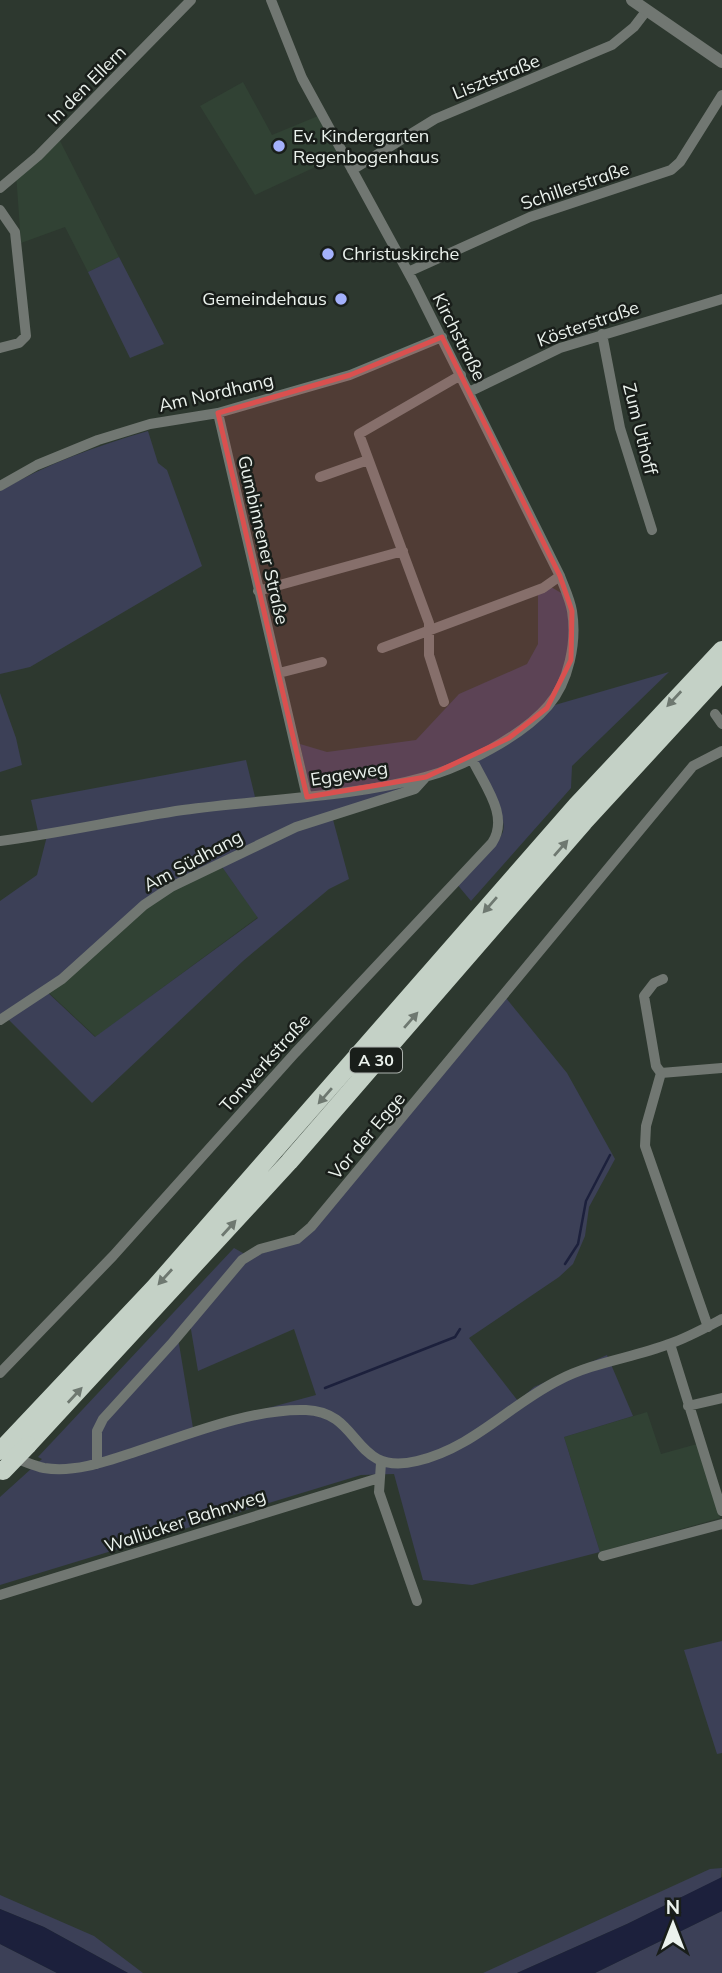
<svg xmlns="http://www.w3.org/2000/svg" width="722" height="1973" font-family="Mulish,sans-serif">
	<rect width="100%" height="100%" fill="#2d382f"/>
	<!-- built -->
	<path fill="#314234" d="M243 82 272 135 318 116 339 156 255 195 200 106Z
		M59 139 119 257 88 272 65 227 21 243 16 173Z
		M220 864 258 917 96 1037 46 990 145 906Z
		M647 1412 661 1454 697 1444 720 1518 600 1552 564 1437Z"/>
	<!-- green -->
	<path fill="#3c4057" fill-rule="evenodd" d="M119 257 164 344 130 358 88 272Z
		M148 431 158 463 167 470 202 566 30 667 0 674V491C47 464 96 446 148 431Z
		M551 587 563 594C577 637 567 675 541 709L669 672 572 766 571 788 471 901 456 883C470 869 494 851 502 834 511 815 480 775 470 759L416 786 295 826 170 886 45 990 95 1037 258 918 220 864 332 816 349 879 329 889 243 961 92 1103 5 1016 0 1019V901L37 875 47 836H39L31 800 246 760 257 805 312 799 300 744 327 752 416 740 459 694 527 664 538 644V595Z
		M0 693 16 738 22 765 0 772Z
		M506 998 567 1073 615 1159 589 1207 585 1236 573 1264 559 1277 469 1338 518 1401 534 1387 607 1355 633 1416 564 1437 600 1552 472 1585 423 1580 394 1474 361 1475 0 1585V1497L42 1459 38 1457 234 1248 250 1257 297 1242ZM189 1318 198 1371 294 1329 316 1395 193 1428 177 1332Z
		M722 1641V1753L717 1754 684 1650Z
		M722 1868 721 1878 627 1924 517 1973H483L710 1869Z
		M0 1895 94 1936 143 1973H128L44 1927 0 1909Z
		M722 1911V1973H595Z
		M0 1944 57 1973H0Z"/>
	<!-- water -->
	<path fill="#1c203c" d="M722 1877V1911L595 1973H517L627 1924Z
		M0 1909 44 1927 128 1973H57L0 1944Z"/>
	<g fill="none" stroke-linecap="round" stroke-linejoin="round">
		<!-- stream -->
		<path stroke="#1c203c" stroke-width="2.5" d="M565 1264 578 1244 586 1201 610 1155
			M325 1388 455 1337 460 1329"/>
		<!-- minor -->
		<path stroke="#717772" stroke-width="10" d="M352 170 435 119 612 45 634 27 647 10
			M0 188 38 156 191 0
			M0 210 15 232 26 336 19 343 0 348
			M408 272 530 217 671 170 680 162 722 95
			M602 334 620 428 652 530
			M469 392 560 348 722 299
			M218 413 307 797
			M320 477 368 460
			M0 486 37 465 98 440 150 424 218 413 350 375 442 337
			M258 591 403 551
			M382 648 543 588 560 576
			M279 673 322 662
			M444 702 429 655V623L359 434 461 375
			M715 714 722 724
			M0 841C62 833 122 819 183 810 261 799 349 798 425 777 463 767 522 736 548 706 569 682 577 642 572 611 570 599 564 587 560 576L414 283 302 78 271 0
			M663 979 654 983 644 996 656 1066 661 1073 646 1126 645 1146 708 1327
			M0 1020 62 979 144 905 171 887 296 827 415 789 425 778
			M661 1073 722 1068
			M670 1344 722 1511
			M0 1373 113 1256 295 1053 492 843C510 816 484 785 472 759
			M688 1406 722 1398
			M14 1458C24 1461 34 1466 44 1468 73 1473 105 1462 132 1453 184 1436 252 1408 306 1410 363 1412 351 1477 417 1461 473 1448 509 1405 559 1380 594 1362 632 1358 669 1344 687 1338 705 1328 722 1319
			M381 1463 379 1492 417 1601
			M97 1464V1431L103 1419 173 1342 242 1260 260 1249 297 1239 311 1227 693 766 722 751
			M603 1556 722 1524
			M0 1595 379 1478"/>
		<!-- tertiary -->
		<path stroke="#717772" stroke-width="12" d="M632 0 722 62"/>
		<!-- motorway -->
		<path stroke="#c4d1c6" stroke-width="18" d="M28 1445 289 1162 584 822 722 672
			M0 1451 155 1287 576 806 722 650"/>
		<!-- motorway-bridge -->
		<path stroke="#c4d1c6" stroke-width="18" d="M3 1471 28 1445"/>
	</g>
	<!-- one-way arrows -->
	<defs><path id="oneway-solid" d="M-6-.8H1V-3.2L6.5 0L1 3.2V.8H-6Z" transform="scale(1.75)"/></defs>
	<g fill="#6e7870">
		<use href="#oneway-solid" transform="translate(674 699) rotate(133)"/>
		<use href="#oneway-solid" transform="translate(561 848) rotate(-49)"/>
		<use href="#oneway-solid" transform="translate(490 905) rotate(131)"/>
		<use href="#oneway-solid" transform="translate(411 1020) rotate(-49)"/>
		<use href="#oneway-solid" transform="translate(325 1096) rotate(131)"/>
		<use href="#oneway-solid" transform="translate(229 1228) rotate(-48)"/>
		<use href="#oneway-solid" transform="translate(165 1277) rotate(132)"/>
		<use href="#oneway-solid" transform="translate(75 1395) rotate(-47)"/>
	</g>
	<!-- marked area -->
	<path fill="#da504f" fill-opacity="0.2" stroke="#da504f" stroke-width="5" stroke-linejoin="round" d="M442 337 560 576 572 611 571 660 547 708 509 738 426 777 307 797 218 413 350 375Z"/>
	<!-- markers -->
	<g fill="#a4b1fc" stroke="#191e1a" stroke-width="2.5">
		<circle cx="279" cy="146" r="7"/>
		<circle cx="328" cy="254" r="7"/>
		<circle cx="341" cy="299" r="7"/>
	</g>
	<g text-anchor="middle" stroke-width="5" stroke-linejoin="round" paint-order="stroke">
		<!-- shield labels -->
		<rect fill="#191e1a" stroke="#acb2ae" stroke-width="2" x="350" y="1047.5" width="52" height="25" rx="5"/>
		<g font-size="16" font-weight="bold" fill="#ebf2ed">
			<text x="376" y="1066">A 30</text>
		</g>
		<!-- street labels -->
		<g font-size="18" fill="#ebf2ed" stroke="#191e1a">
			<text transform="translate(496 77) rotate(-22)" y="6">Lisztstraße</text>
			<text transform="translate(87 85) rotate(-45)" y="6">In den Ellern</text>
			<text transform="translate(575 186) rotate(-19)" y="6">Schillerstraße</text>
			<text transform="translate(588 324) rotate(-19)" y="6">Kösterstraße</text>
			<text transform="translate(459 337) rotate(63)" y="6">Kirchstraße</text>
			<text transform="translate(216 393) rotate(-13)" y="6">Am Nordhang</text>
			<text transform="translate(640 429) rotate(76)" y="6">Zum Uthoff</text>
			<text transform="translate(263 540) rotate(77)" y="6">Gumbinnener Straße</text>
			<text transform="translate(349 774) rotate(-9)" y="6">Eggeweg</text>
			<text transform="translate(193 861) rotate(-28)" y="6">Am Südhang</text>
			<text transform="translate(265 1063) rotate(-48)" y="6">Tonwerkstraße</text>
			<text transform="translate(367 1136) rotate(-50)" y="6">Vor der Egge</text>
			<text transform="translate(185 1521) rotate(-18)" y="6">Wallücker Bahnweg</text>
		</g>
		<!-- poi labels -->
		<g font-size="18" fill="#ebf2ed" stroke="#191e1a" text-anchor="start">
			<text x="293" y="142">Ev. Kindergarten<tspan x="293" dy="21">Regenbogenhaus</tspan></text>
			<text x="342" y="260">Christuskirche</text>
			<text x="327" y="305" text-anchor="end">Gemeindehaus</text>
		</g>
	</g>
	<!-- north arrow -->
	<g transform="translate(673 1924)" stroke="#191e1a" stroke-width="5" paint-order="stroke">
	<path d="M0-5L12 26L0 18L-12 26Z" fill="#ebf2ed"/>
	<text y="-10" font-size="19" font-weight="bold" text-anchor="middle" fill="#ebf2ed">N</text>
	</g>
</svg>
